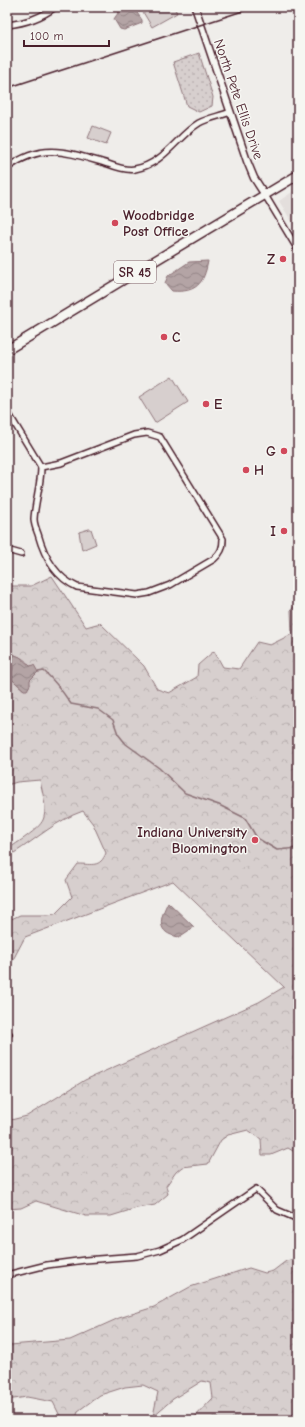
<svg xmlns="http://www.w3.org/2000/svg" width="305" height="1427" font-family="'Comic Neue',sans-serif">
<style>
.built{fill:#e3dedc}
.grass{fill:url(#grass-dots);stroke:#90777c}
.forest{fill:url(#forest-crowns);stroke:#90777c}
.park{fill:#d7cfce;stroke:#90777c}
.water{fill:url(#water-waves);stroke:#8a6f74}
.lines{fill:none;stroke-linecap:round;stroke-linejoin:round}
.stream{stroke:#8a6f74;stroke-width:1.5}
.minor-casing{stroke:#4a1f2b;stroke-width:8}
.tertiary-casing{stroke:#4a1f2b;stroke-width:9}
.primary-casing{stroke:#4a1f2b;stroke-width:11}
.minor{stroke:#f6f6f2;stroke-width:5}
.tertiary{stroke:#f6f6f2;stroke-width:6}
.primary{stroke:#f6f6f2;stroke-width:8}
.rail{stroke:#4a1f2b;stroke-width:1.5}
.poi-dot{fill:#d1495b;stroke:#f6f6f2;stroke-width:1.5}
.labels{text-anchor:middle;stroke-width:3;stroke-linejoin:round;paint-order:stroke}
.shield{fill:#f6f6f2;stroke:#7e6067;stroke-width:1}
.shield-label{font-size:13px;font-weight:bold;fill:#4a1f2b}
.street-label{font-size:14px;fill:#4a1f2b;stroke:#f6f6f2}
.poi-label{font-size:14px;font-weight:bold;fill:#4a1f2b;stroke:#f6f6f2;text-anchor:start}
</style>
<defs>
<pattern id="grass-dots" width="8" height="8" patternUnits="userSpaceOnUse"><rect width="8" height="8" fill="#d7cfce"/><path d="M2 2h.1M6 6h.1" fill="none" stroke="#bab1b1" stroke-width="1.8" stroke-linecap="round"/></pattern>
<pattern id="forest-crowns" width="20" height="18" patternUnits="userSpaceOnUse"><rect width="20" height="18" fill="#d7cfce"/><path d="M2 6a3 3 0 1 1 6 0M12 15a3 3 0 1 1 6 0" fill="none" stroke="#bab1b1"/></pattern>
<pattern id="water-waves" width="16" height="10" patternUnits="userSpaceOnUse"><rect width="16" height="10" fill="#b4a4a5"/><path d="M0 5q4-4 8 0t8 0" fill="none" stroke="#948587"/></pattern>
</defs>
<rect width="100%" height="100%" fill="#efedea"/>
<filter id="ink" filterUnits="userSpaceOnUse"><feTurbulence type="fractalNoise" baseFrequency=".025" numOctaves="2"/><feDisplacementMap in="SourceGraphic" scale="8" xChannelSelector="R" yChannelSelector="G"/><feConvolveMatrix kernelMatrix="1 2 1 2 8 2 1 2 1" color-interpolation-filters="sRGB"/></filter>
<g filter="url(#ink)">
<polygon class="built" points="298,188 298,232 279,201"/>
<polygon class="grass" points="199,53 213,97 212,106 199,112 187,106 173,62"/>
<g class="forest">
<path d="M52 576 86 627 100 623 144 666 157 689 169 693 197 677 198 665 214 651 223 667 239 669 257 642 270 645 292 634 291 610 298 602V1154L288 1148 271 1155H262L261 1139 248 1130 228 1135 221 1140 208 1164 182 1167 176 1172 166 1186 168 1194 155 1205 137 1208 111 1216H86L36 1201 21 1208 7 1209V1121L27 1116 85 1080 259 1002 284 987 173 881 25 937 7 971V921L20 915H48L55 914 72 897 66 880 78 864C92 864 100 868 106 853L93 824 83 811C55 821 38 838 14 853L10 848C19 841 42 828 44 817 47 806 42 792 40 780L17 782 7 785V754L12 745 7 740V675L24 690 30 685 29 680 32 677C29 656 21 660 7 650V586H31Z"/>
<path d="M298 1258V1420H192L213 1398 211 1383 202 1381 173 1399 153 1416 158 1392 143 1385 125 1387 100 1395 78 1411 76 1419C72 1421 65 1421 61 1418L53 1402 27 1397 7 1400V1347L10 1345 70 1340 119 1318 154 1307 190 1287 249 1268 265 1273 273 1271 286 1261Z"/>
</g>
<g class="park">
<polygon points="140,7 174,7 177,13 152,27"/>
<polygon points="93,126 111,133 106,145 88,138"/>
<polygon points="172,376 188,402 155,423 139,397"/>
<polygon points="89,529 91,529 96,544 82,550 79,532"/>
</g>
<g class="water">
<path d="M133 7 142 20V23L124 30 120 29 114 19C121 9 120 8 133 7Z"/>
<path d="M208 261C204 284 196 293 172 291L165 283 168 276 189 262Z"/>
<path d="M7 650 12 654 20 657 30 666 34 665 38 672 30 680V685L27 690H24L7 675 8 671H12C15 664 13 662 7 657Z"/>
<path d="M168 902 194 927 179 937C155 933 160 918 168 902Z"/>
</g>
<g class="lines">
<g class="stream">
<path d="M38 672 44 671C55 681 63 692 71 704L98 709 113 720 118 734 126 744 159 768 185 793 219 805 245 818 257 838 277 850 298 848"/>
<polyline points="298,867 296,872 298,876"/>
</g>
<defs>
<g id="minor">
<path d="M7 25C25 23 41 18 55 7"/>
<path d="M7 168C44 141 69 153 108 164 116 167 127 171 135 169 164 164 176 137 199 123 208 118 221 116 230 112"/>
<polyline points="265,195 298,250"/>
<polyline points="7,411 41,467"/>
<path d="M147 433 160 437 223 539C223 548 221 553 214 559L170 585 149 593 137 595 77 587C55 577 44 556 38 534 36 529 34 524 34 519 35 501 41 485 41 467L61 463 134 435Z"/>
<polyline points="7,550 21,554"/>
<polyline points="7,1033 9,1034"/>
<polyline points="7,1275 47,1265 85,1260 137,1256 160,1250 182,1240 256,1189 277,1210 298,1219"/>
</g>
<polyline id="tertiary" points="195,7 247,161 254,178 265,195"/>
<polyline id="primary" points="7,350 141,269 298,175"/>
</defs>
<use href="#minor" class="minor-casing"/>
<use href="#tertiary" class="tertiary-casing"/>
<use href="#primary" class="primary-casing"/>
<use href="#minor" class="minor"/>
<use href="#tertiary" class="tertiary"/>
<use href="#primary" class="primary"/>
<polyline class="rail" points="7,88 255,7"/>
</g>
</g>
<g class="poi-dot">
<circle cx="115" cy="223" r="4"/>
<circle cx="283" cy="259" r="4"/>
<circle cx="164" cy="337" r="4"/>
<circle cx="206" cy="404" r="4"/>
<circle cx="284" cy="451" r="4"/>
<circle cx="246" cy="470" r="4"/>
<circle cx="284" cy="531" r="4"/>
<circle cx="255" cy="840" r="4"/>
</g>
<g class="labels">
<rect class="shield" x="114" y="261" width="42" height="22" rx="3"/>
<g class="shield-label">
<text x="135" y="277">SR 45</text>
</g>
<g class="street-label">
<text transform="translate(239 99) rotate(71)" y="5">North Pete Ellis Drive</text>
</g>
<g class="poi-label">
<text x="123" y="220">Woodbridge<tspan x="123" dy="16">Post Office</tspan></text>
<text x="275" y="264" text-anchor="end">Z</text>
<text x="172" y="342">C</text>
<text x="214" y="409">E</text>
<text x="276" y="456" text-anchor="end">G</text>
<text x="254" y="475">H</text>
<text x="276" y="536" text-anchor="end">I</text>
<text x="247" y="837" text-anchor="end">Indiana University<tspan x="247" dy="16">Bloomington</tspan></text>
</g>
</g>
<rect width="305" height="1427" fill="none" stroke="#f6f6f2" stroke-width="24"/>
<rect x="12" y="12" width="281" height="1403" fill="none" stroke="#4a1f2b" stroke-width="1.5" filter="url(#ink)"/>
<path d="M24 40v6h85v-6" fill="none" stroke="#4a1f2b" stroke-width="2"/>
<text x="30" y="40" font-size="12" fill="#4a1f2b" stroke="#f6f6f2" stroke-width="3" paint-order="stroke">100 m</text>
</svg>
